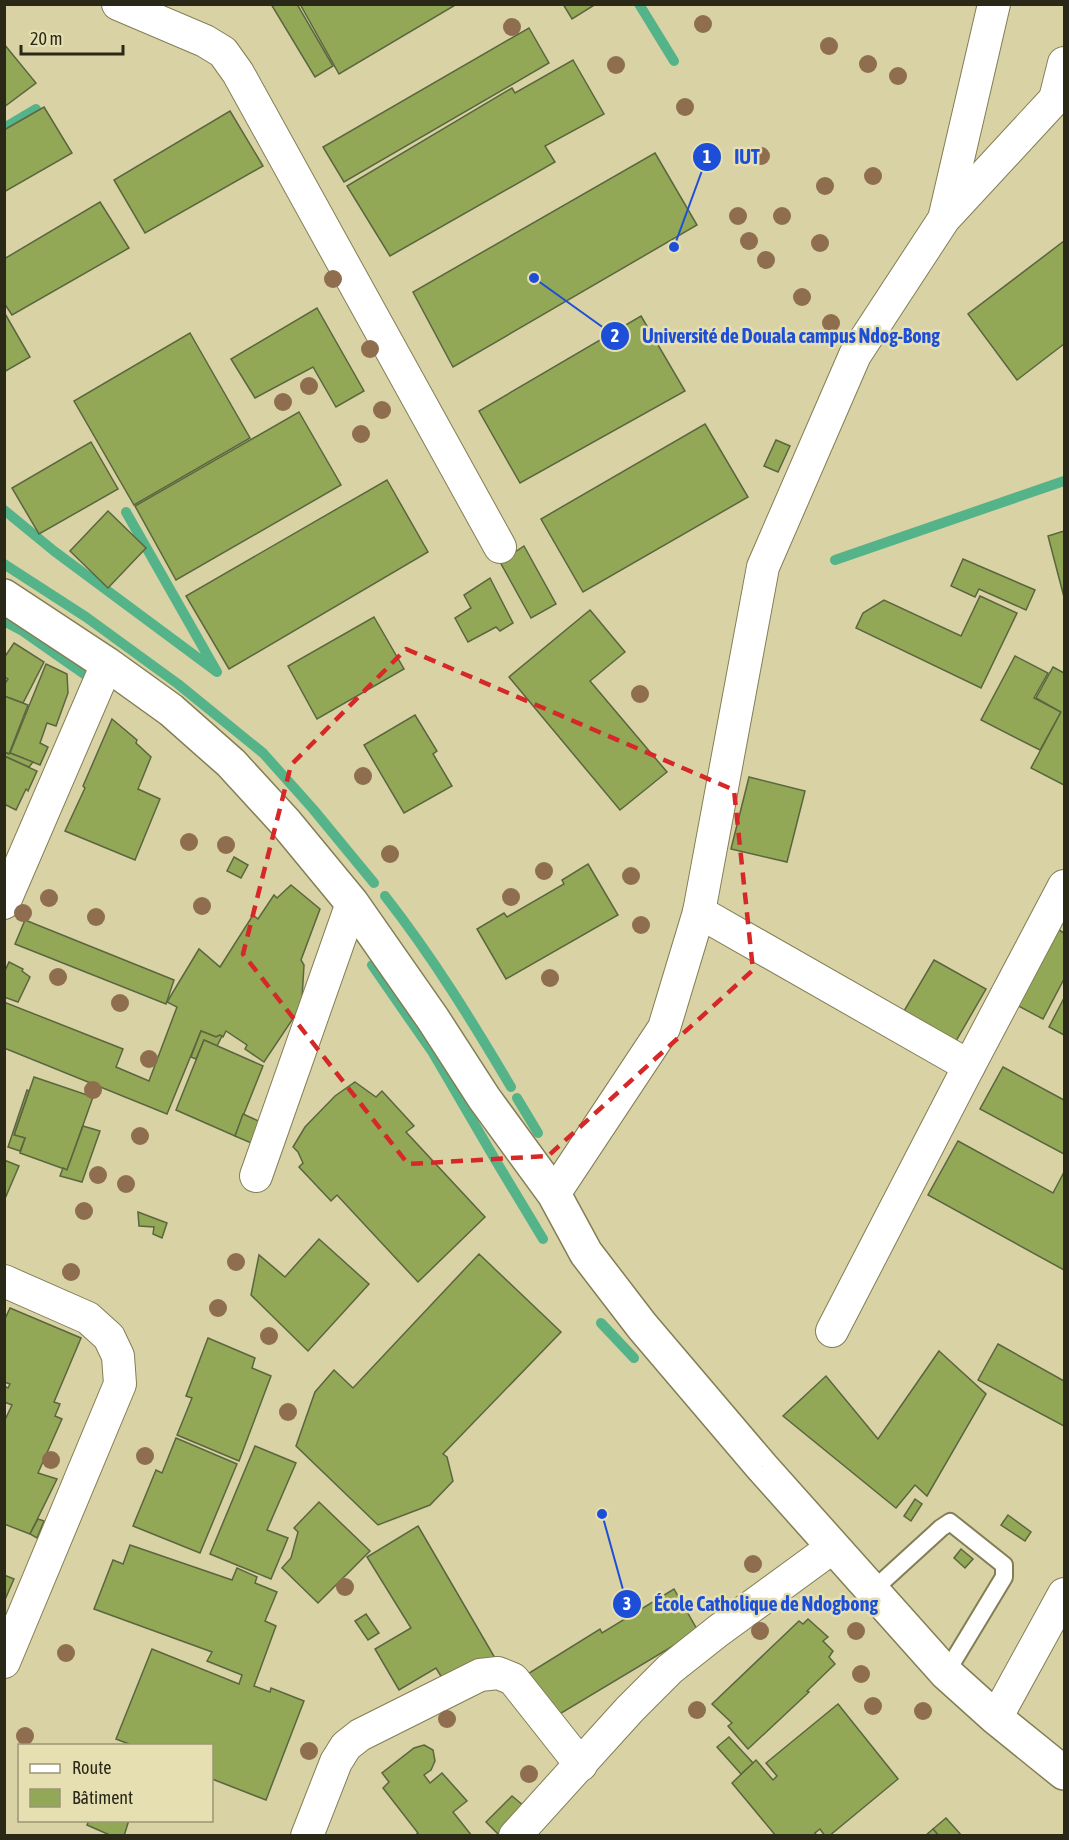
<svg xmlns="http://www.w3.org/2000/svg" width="1069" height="1840" font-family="'Asap Condensed',sans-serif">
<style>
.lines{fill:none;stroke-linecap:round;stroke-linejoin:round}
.stream{stroke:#54b388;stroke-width:10}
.building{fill:#92a856;stroke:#5b663f;stroke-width:1.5}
.service-casing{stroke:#837e54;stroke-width:20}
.minor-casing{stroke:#837e54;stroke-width:34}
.secondary-casing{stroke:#837e54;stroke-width:36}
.service{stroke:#fff;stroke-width:16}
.minor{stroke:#fff;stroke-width:32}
.secondary{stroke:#fff;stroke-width:33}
.tree{fill:#8e6e4e}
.marked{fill:none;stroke:#d62828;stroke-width:4.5;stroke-dasharray:12 8;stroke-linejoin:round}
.leader{fill:none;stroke:#1d4ed8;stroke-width:2}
.callout-dot{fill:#1d4ed8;stroke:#e5dfb2;stroke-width:2}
.mark-label{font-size:18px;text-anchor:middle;font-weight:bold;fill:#fff}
.callout-label{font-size:20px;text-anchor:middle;font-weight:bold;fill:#1d4ed8;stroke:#e5dfb2;stroke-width:5;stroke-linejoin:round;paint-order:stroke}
</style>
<rect width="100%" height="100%" fill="#d8d2a5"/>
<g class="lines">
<g class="stream">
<polyline points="639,4 674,61"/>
<polyline points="4,128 36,109"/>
<polyline points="4,510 54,551 217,672 126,512"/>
<polyline points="835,560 1064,481"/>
<polyline points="4,564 86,617 178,684 263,753 313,809 374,883"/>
<polyline points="4,621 21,630 84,674"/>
<path d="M385 896C432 956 472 1021 511 1087"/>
<polyline points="372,965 433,1053 496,1161 543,1239"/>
<polyline points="517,1098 538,1133"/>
<polyline points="601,1323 634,1358"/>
</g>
</g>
<g class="building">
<polygon points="271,4 297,4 333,66 315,77"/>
<polygon points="300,4 457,4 339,74"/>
<polygon points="563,4 596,4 572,19"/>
<polygon points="529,28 549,63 344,182 323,147"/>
<polygon points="4,44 36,83 4,107"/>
<polygon points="573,60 604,114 545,146 555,162 390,256 347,186 512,88 515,93"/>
<polygon points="44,107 72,153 4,192 4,130"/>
<polygon points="230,111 263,166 145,233 114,180"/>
<polygon points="655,153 697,225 453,367 413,292"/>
<polygon points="100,202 129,248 12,315 4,303 4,259"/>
<polygon points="1064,241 1064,344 1017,380 968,314"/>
<polygon points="317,308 364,391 336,407 313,367 255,398 231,359"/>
<polygon points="4,312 30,357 4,372"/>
<polygon points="641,316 685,391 520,483 479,411"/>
<polygon points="190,333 250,438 134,505 74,401"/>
<polygon points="299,412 341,485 176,580 135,506"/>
<polygon points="705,424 748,497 583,592 541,519"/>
<polygon points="776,440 790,446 778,472 764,466"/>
<polygon points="91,442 118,489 39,534 12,488"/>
<polygon points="387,480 428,552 229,669 186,596"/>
<polygon points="108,511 146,548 108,588 70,551"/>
<polygon points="1064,531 1064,597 1048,536"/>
<polygon points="524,546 556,604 531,618 500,562"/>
<polygon points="963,559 1035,590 1026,610 979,589 975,597 951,586"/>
<polygon points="490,578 513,623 500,631 496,627 468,642 455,618 471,608 464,595"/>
<polygon points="980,596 1017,613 981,688 856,628 863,613 884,600 961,636"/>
<polygon points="590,610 625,652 590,681 667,772 620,810 509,677"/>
<polygon points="374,617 404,669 317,719 288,666"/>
<polygon points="14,643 44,662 23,703 4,696 4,685 8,679 4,677 4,658"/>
<polygon points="1015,656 1048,673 1034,698 1061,712 1040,750 981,720"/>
<polygon points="46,664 67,674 68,693 56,726 47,723 40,743 48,747 40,765 10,753"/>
<polygon points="1053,667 1064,673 1064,785 1031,768 1061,712 1036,698"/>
<polygon points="4,696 28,705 9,754 4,752"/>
<polygon points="415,715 437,751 433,754 452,786 404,813 364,745"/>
<polygon points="112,719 137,740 136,743 151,757 138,789 160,799 135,860 65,831 85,788 83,786"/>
<polygon points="4,752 9,754 10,753 33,762 29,767 4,756"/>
<polygon points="4,756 37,771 28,791 26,789 16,810 4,804"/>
<polygon points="749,777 805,791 787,862 731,849"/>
<polygon points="234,857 248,865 241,878 227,871"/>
<polygon points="588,864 618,915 506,979 477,929 504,913 507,917 564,884 562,880"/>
<polygon points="291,885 320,909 301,960 304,965 302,999 298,1011 264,1062 245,1049 247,1045 226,1031 223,1037 220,1035 216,1037 201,1031 167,1114 4,1048 4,1002 123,1049 116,1067 149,1081 177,1007 167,1002 199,949 220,967 253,915 258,919 274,895 277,898"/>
<polygon points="25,920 174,980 166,1004 15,944"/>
<polygon points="1054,927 1064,933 1064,979 1043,1019 1013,1003"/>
<polygon points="934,960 986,989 956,1041 904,1011"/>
<polygon points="9,962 23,969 22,971 30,977 18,1002 4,997 4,973"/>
<polygon points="1064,998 1064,1035 1049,1027"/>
<polygon points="201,1031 216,1037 220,1035 222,1036 217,1046 204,1040 196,1059 191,1057"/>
<polygon points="204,1040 263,1066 235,1136 176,1110"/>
<polygon points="1003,1067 1064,1100 1064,1154 980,1109"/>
<polygon points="34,1077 93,1097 67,1170 20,1153 25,1138 14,1135"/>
<polygon points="355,1082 376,1097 382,1091 414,1126 406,1132 485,1217 418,1282 337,1195 331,1201 299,1167 303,1163 298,1152 293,1147 305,1127 335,1096"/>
<polygon points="27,1090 29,1091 14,1135 25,1138 20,1151 8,1147"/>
<polygon points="243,1114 263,1123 256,1145 235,1136"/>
<polygon points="83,1126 100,1131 82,1182 60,1176 63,1168 67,1170"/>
<polygon points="958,1141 1053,1193 1064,1172 1064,1270 928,1195"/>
<polygon points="4,1160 19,1166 4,1201"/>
<polygon points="138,1212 167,1223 162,1238 153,1234 154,1227 139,1226"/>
<polygon points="319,1239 369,1284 308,1351 251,1295 259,1255 285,1277"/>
<polygon points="479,1254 561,1332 443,1454 447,1457 453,1481 430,1505 378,1525 296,1446 315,1392 334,1370 353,1388"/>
<polygon points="10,1308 81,1338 54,1402 60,1404 55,1416 62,1419 38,1473 57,1479 30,1534 4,1524 4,1422 12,1405 4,1402 4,1386 8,1388 10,1384 4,1382 4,1321"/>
<polygon points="208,1338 255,1358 252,1368 271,1376 239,1461 177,1435 192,1398 186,1396"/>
<polygon points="998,1344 1064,1381 1064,1426 978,1380"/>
<polygon points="939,1351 986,1394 927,1496 915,1485 896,1508 783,1416 826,1376 878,1439"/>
<polygon points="176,1438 237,1464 200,1553 133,1526 156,1470 162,1473"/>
<polygon points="255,1446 296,1463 267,1530 288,1538 271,1579 210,1554"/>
<polygon points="915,1499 922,1504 911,1521 904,1516"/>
<polygon points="319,1502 370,1551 318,1603 282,1568 291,1558 298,1532 294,1528"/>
<polygon points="1008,1515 1031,1532 1025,1541 1001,1525"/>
<polygon points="38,1519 44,1521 37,1538 30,1534"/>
<polygon points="418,1526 495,1658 447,1686 436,1668 399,1690 375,1649 411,1628 367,1557"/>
<polygon points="130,1545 232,1580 237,1568 257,1577 255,1583 277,1592 265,1621 276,1626 254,1686 270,1692 271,1688 304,1701 266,1800 212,1779 212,1746 134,1746 116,1739 152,1649 239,1684 242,1675 207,1661 212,1652 94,1609 113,1560 123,1564"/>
<polygon points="961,1549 973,1559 965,1568 954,1558"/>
<polygon points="4,1575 14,1579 4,1602"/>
<polygon points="674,1589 698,1631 553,1718 526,1675 600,1629 602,1633"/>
<polygon points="366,1614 379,1633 368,1640 355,1621"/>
<polygon points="808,1619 828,1637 823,1641 833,1651 829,1657 835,1664 807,1691 809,1692 748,1749 728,1726 732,1723 712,1704 799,1621 803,1624"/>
<polygon points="838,1704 898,1779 829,1836 825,1836 820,1829 815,1833 817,1836 776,1836 732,1783 756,1760 773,1780 777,1776 766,1763"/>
<polygon points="729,1737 753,1763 741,1774 717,1747"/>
<polygon points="424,1745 433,1750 435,1761 431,1770 424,1775 430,1783 442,1773 467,1801 453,1812 472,1836 414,1836 418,1833 383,1788 389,1782 382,1773 414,1748"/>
<polygon points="512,1796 524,1806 498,1834 486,1822"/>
<polygon points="946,1818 962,1836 939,1836 933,1829"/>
<polygon points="89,1820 129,1820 124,1836 112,1836 87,1825"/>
<polygon points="933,1829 939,1836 925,1836"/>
</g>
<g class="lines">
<defs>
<polyline id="service" points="872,1591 941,1528 950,1522 1004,1565 1004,1577 946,1673"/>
<g id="minor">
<polyline points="118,4 205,41 223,52 238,73 500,547"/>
<polyline points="1055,99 1064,63"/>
<polyline points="945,215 994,4"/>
<polyline points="4,903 107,664"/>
<polyline points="699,912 969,1066"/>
<polyline points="256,1176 352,903"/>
<polyline points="554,1194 664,1028 699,912 763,567 855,355 944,219 1055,99 1064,92"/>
<polyline points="4,1281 88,1318 109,1337 118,1356 120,1384 4,1662"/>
<polyline points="832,1331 969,1066 1064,886"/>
<polyline points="996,1718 1064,1594"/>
<polyline points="307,1836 336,1762 346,1746 360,1735 480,1675 498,1673 513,1679 581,1765"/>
<polyline points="515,1836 630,1709 670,1669 718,1631 833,1547"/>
</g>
<polyline id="secondary" points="4,596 107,664 171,710 231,763 286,823 352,903 433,1019 484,1098 554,1194 586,1253 642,1326 762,1467 946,1673 996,1718 1064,1773"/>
</defs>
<use href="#service" class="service-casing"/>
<use href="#minor" class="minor-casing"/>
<use href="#secondary" class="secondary-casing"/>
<use href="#service" class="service"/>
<use href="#minor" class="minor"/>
<use href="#secondary" class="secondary"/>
</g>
<g class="tree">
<circle cx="703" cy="24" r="9"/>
<circle cx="512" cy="27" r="9"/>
<circle cx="829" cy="46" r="9"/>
<circle cx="868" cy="64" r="9"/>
<circle cx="616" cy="65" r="9"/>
<circle cx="898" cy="76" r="9"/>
<circle cx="685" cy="107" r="9"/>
<circle cx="761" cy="156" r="9"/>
<circle cx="873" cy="176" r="9"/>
<circle cx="825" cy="186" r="9"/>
<circle cx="738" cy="216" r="9"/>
<circle cx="782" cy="216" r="9"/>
<circle cx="749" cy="241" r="9"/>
<circle cx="820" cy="243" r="9"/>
<circle cx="766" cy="260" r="9"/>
<circle cx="333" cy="279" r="9"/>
<circle cx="802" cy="297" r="9"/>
<circle cx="831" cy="323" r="9"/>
<circle cx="370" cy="349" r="9"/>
<circle cx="309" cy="386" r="9"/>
<circle cx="283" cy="402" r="9"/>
<circle cx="382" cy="410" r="9"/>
<circle cx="361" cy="434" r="9"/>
<circle cx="640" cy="694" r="9"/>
<circle cx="363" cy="776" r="9"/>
<circle cx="189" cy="842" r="9"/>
<circle cx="226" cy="845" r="9"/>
<circle cx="390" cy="854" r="9"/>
<circle cx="544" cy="871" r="9"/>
<circle cx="631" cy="876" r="9"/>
<circle cx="511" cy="897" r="9"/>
<circle cx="49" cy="898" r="9"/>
<circle cx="202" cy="906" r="9"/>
<circle cx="23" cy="913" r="9"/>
<circle cx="96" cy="917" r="9"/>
<circle cx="641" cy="925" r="9"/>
<circle cx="58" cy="977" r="9"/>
<circle cx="550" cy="978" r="9"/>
<circle cx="120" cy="1003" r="9"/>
<circle cx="149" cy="1059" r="9"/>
<circle cx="93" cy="1090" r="9"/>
<circle cx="140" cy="1136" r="9"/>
<circle cx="98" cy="1175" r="9"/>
<circle cx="126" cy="1184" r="9"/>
<circle cx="84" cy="1211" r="9"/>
<circle cx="236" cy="1262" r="9"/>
<circle cx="71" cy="1272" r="9"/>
<circle cx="218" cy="1308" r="9"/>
<circle cx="269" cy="1336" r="9"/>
<circle cx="288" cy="1412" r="9"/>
<circle cx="145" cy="1456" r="9"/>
<circle cx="51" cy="1460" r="9"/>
<circle cx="753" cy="1564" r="9"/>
<circle cx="345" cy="1587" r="9"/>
<circle cx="760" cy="1631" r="9"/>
<circle cx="856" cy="1631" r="9"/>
<circle cx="66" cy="1653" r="9"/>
<circle cx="861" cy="1674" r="9"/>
<circle cx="873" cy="1706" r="9"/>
<circle cx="697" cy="1710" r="9"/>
<circle cx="923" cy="1711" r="9"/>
<circle cx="447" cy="1719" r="9"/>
<circle cx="25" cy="1736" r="9"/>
<circle cx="309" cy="1751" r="9"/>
<circle cx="529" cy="1774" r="9"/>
</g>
<path class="marked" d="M406 649 734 790 753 970 548 1156 408 1164 243 954 291 765Z"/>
<path class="leader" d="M674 247L707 157M534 278L615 336M602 1514L627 1604"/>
<g class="callout-dot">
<circle cx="674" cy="247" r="6"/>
<circle cx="534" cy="278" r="6"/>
<circle cx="602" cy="1514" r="6"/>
<circle cx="707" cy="157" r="15"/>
<circle cx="615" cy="336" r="15"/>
<circle cx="627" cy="1604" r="15"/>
</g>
<g class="mark-label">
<text x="707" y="163">1</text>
<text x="615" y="342">2</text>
<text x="627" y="1610">3</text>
</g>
<g class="callout-label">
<text x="747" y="164">IUT</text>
<text x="791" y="343">Université de Douala campus Ndog-Bong</text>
<text x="766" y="1611">École Catholique de Ndogbong</text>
</g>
<rect width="1069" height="1840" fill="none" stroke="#2a2816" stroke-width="12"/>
<rect x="18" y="1744" width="195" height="78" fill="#e5dfb2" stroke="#9a9674" stroke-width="1.5"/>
<rect x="30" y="1764" width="30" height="9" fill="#ffffff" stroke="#9a9674" stroke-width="1.5"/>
<text x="72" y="1774" font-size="18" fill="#2a2816">Route</text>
<rect x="30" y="1789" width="30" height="18" fill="#92a856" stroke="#9a9674" stroke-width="1.5"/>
<text x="72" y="1804" font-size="18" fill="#2a2816">Bâtiment</text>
<path d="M21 45v9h102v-9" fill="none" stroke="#2a2816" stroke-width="3"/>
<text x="30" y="45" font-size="18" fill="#2a2816" stroke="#e5dfb2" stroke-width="4.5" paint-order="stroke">20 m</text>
</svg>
